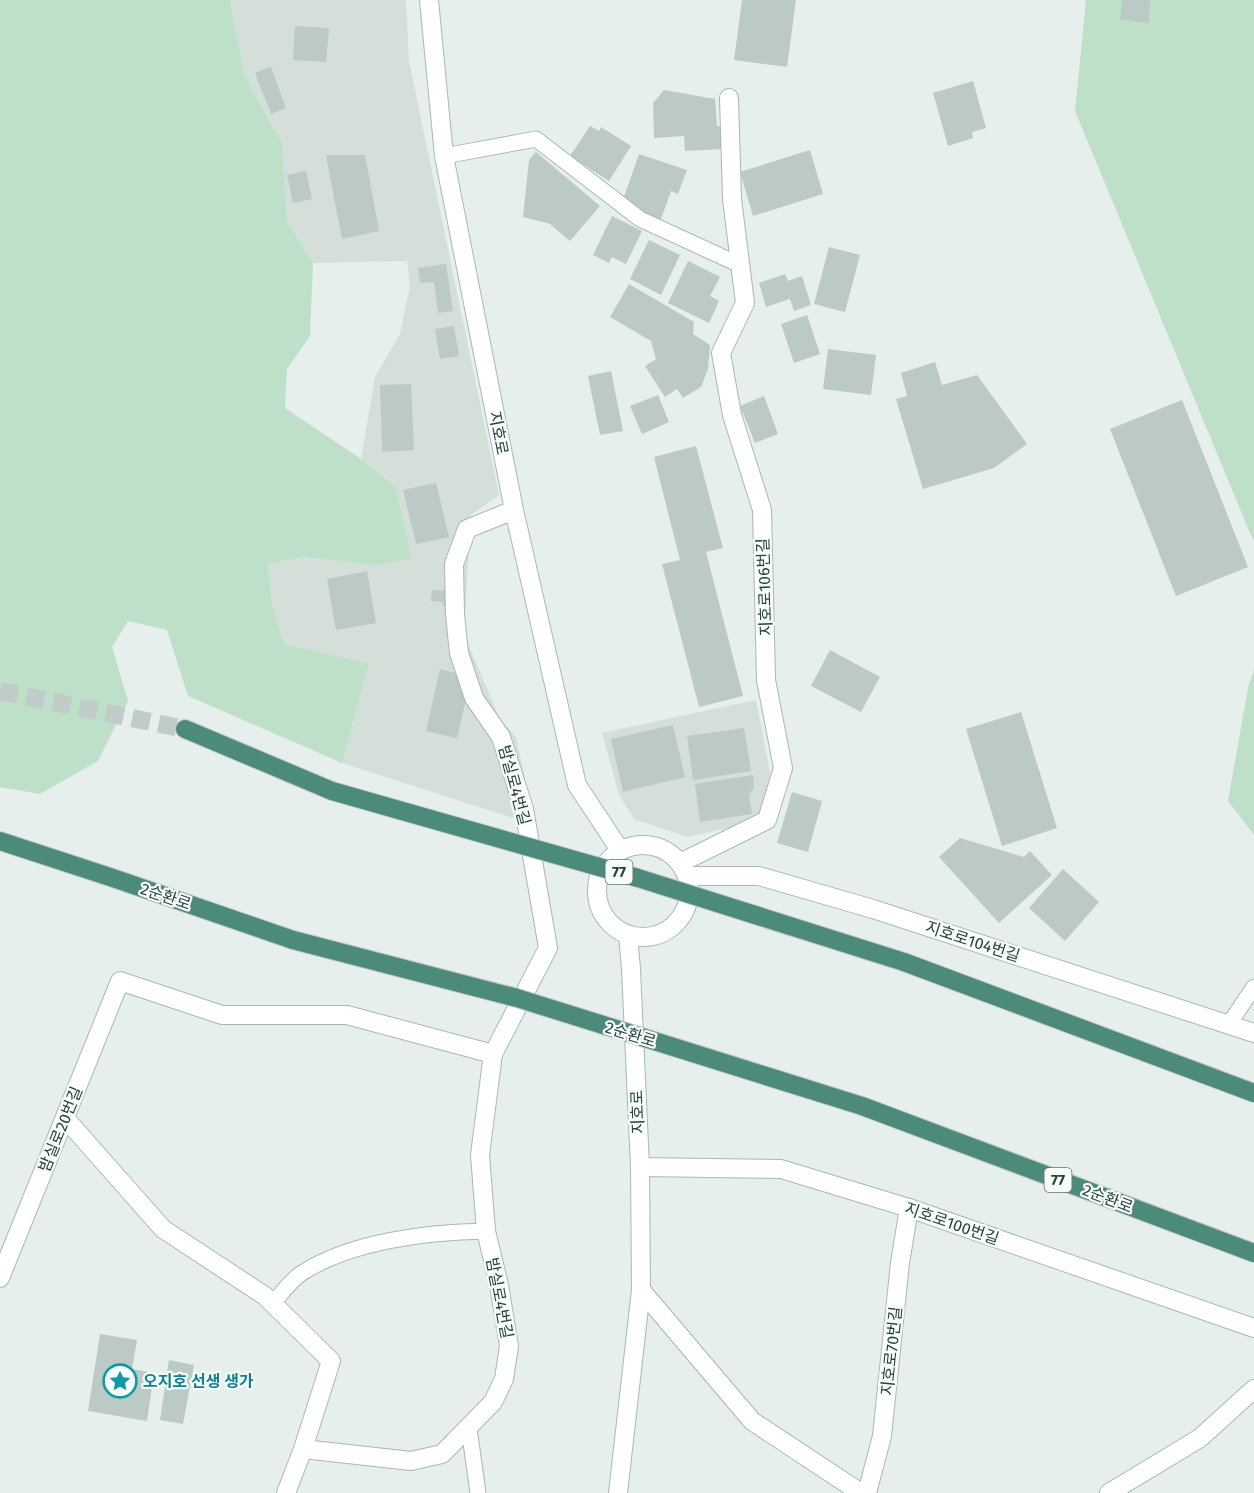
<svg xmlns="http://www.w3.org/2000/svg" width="1254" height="1493" font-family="'Fira Sans','Noto Sans KR',sans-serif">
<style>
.built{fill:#d4dfda}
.green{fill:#bfe0c8}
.building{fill:#bbcac4}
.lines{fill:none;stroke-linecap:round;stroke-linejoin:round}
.trunk-tunnel{stroke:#bfccc8;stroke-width:18;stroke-dasharray:18 9;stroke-linecap:butt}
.service-casing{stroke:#a8b8b2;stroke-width:17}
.minor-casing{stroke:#a8b8b2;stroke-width:20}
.secondary-casing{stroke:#a4bbb3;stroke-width:20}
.trunk-casing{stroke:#c2cac8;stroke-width:20}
.service{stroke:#fff;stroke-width:15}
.minor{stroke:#fff;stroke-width:18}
.secondary{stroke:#fff;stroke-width:18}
.trunk{stroke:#4c8a7c;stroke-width:18}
.trunk-bridge-casing{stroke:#c2cac8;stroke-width:20;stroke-linecap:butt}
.trunk-bridge{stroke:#4c8a7c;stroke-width:18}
.labels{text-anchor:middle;stroke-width:4.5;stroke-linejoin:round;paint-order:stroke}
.shield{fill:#f7fbf9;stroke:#637a73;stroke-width:1.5}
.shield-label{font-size:15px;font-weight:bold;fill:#24423a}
.street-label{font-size:16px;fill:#24423a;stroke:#f7fbf9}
.culture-label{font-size:16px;font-weight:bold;fill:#0d838f;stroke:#f7fbf9;text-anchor:start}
</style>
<rect width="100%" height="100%" fill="#e6efeb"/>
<g class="built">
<polygon points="230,0 406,0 409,61 499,495 471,515 464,634 500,719 516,737 535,825 342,763 369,663 284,644 272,604 268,564 304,557 374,565 395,487 361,459 375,377 400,334 410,286 407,261 313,263 287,221 282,143 244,75"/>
<polygon points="756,700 770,773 768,800 755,822 688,837 634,819 619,795 602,733"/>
</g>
<g class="green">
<polygon points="0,0 230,0 244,75 282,143 287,221 313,263 310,336 287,369 285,408 361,459 395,487 412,559 374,565 304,557 268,564 272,604 284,644 369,663 342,763 188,696 167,630 128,621 112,647 128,701 98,761 40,794 0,787"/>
<polygon points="1086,0 1254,0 1254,540 1250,533 1075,111"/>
<polygon points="1254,669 1254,835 1228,801 1248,688"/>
</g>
<g class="building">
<polygon points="742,0 796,0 787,67 734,60"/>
<polygon points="1122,0 1150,0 1149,23 1120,20"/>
<polygon points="295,26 329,28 326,62 293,60"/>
<polygon points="271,67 286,108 271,114 255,73"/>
<polygon points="973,81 986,128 972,132 973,138 948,146 933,93"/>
<polygon points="664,90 715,99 717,126 722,126 723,149 685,151 684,136 654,138 653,103"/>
<polygon points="590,126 599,131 601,127 631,146 609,181 570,156"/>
<polygon points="810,150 823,194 753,216 740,172"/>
<polygon points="536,152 600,206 570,241 550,224 523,217 529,160"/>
<polygon points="639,154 687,170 678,194 671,191 661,219 645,214 624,197"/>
<polygon points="326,155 365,155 379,231 342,239"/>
<polygon points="306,171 312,199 293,203 287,175"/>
<polygon points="612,216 642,231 626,264 612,257 609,263 593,255"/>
<polygon points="649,240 680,255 661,295 630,279"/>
<polygon points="829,247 860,255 845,312 814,304"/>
<polygon points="688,261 720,277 710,296 719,301 709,323 668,303"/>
<polygon points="446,264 453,311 438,313 434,282 420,283 418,268"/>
<polygon points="785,274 788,281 802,276 811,305 794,311 790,299 766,307 759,283"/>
<polygon points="629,284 694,322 693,334 710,345 708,369 701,387 683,398 677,389 665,397 645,366 656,359 651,341 610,317"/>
<polygon points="807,315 820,354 794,363 781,324"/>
<polygon points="454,326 459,356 440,359 435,329"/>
<polygon points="828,349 876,355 871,395 823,389"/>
<polygon points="935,362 942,385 977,375 1027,444 994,468 923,489 896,399 907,396 901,373"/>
<polygon points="611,371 623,431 600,435 588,376"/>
<polygon points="411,384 414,450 382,452 380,385"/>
<polygon points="658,395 669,422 642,434 630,406"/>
<polygon points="764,396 778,434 755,443 740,406"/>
<polygon points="1182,400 1248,567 1176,596 1110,429"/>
<polygon points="696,446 723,548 706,552 743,696 699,707 662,564 680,560 654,457"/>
<polygon points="436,483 449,537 416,544 403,490"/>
<polygon points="367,571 376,623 336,630 327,579"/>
<polygon points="432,590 453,591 452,607 443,606 443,602 431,601"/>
<polygon points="830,650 880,677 861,712 811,686"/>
<polygon points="440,669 463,675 460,689 468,691 457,738 426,731"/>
<polygon points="1021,712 1057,828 1002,846 966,729"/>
<polygon points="673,725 685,777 623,792 611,739"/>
<polygon points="744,728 751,771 693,780 687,736"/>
<polygon points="753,775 754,788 749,795 752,814 700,822 695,784"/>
<polygon points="792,792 822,801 808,852 777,843"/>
<polygon points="960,838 1024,857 1030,851 1052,875 999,923 939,857"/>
<polygon points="1063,869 1099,902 1065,941 1029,908"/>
<polygon points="100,1334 137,1340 132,1369 154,1373 147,1421 88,1411"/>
<polygon points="169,1360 194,1365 183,1424 160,1420"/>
</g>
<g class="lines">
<polyline class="trunk-tunnel" points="0,691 185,729"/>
<defs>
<g id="service">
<polyline points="444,156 536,139 640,219 740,265"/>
<polyline points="1229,1024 1254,987"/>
<path d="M273 1303C282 1293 291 1280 302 1273 351 1241 429 1232 486 1231"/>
<polyline points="469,1428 478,1493"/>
</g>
<g id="minor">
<polyline points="680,863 767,820 783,768 766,680 762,510 732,415 721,353 745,303 732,199 729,98"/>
<polyline points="687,876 759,876 873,909 1254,1033"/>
<polyline points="65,1118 163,1229 265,1296 331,1361 303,1449 286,1493"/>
<polyline points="640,1167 781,1169 909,1208 1254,1328"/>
<polyline points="0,1278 120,981 222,1015 347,1015 493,1054"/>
<polyline points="641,1290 752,1421 861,1493"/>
<polyline points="303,1449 411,1461 442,1454 493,1402 504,1379 509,1346 499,1285 486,1231 480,1155 493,1054 548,948 524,809 501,737 474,698 459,653 455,614 454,564 467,529 514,510"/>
<polyline points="867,1493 882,1436 900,1263 909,1208"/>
<polyline points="1109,1493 1200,1438 1254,1389"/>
</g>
<g id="secondary">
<polyline points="429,0 444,156 514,510 577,785 620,850"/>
<circle cx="643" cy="891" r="46"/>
<polyline points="618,1493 641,1290 640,1167 631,969 628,935"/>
</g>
<g id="trunk">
<polyline points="185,729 332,791"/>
<polyline points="0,841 113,878 293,940"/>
<polyline points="904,962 1254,1093"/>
<polyline points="862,1106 1254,1253"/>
</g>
</defs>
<use href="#service" class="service-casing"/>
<use href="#minor" class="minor-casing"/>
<use href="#secondary" class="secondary-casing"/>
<use href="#trunk" class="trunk-casing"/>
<use href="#service" class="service"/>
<use href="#minor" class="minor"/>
<use href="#secondary" class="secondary"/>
<use href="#trunk" class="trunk"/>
<defs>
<g id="trunk-bridge">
<polyline points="332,791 638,878 904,962"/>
<polyline points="293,940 517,998 862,1106"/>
</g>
</defs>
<use href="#trunk-bridge" class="trunk-bridge-casing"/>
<use href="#trunk-bridge" class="trunk-bridge"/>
</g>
<defs>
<symbol id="sight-ring" viewBox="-11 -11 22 22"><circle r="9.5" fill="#f7fbf9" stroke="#0f9aa8" stroke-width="1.5"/><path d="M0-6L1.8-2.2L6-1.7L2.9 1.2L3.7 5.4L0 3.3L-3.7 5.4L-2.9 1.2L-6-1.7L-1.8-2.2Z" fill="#0f9aa8"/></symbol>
</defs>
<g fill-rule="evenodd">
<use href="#sight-ring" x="101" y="1362" width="38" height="38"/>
</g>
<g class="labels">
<g class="shield">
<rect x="605.5" y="860" width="27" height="24" rx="4.5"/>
<rect x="1044.5" y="1168" width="27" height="24" rx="4.5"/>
</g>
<g class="shield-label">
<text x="619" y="877">77</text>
<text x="1058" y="1185">77</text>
</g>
<g class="street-label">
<text transform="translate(499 433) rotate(79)" y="6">지호로</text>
<text transform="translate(764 587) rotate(-92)" y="6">지호로106번길</text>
<text transform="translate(515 785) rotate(75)" y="6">밤실로4번길</text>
<text transform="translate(166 896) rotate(19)" y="6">2순환로</text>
<text transform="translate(973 941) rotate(18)" y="6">지호로104번길</text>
<text transform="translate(631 1034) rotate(17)" y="6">2순환로</text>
<text transform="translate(637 1112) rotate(-92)" y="6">지호로</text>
<text transform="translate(60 1129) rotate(-68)" y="6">밤실로20번길</text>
<text transform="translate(1108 1198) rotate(21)" y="6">2순환로</text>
<text transform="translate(952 1223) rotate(19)" y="6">지호로100번길</text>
<text transform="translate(500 1298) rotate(79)" y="6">밤실로4번길</text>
<text transform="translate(891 1351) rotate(-84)" y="6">지호로70번길</text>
</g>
<g class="culture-label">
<text x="143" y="1387">오지호 선생 생가</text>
</g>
</g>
</svg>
